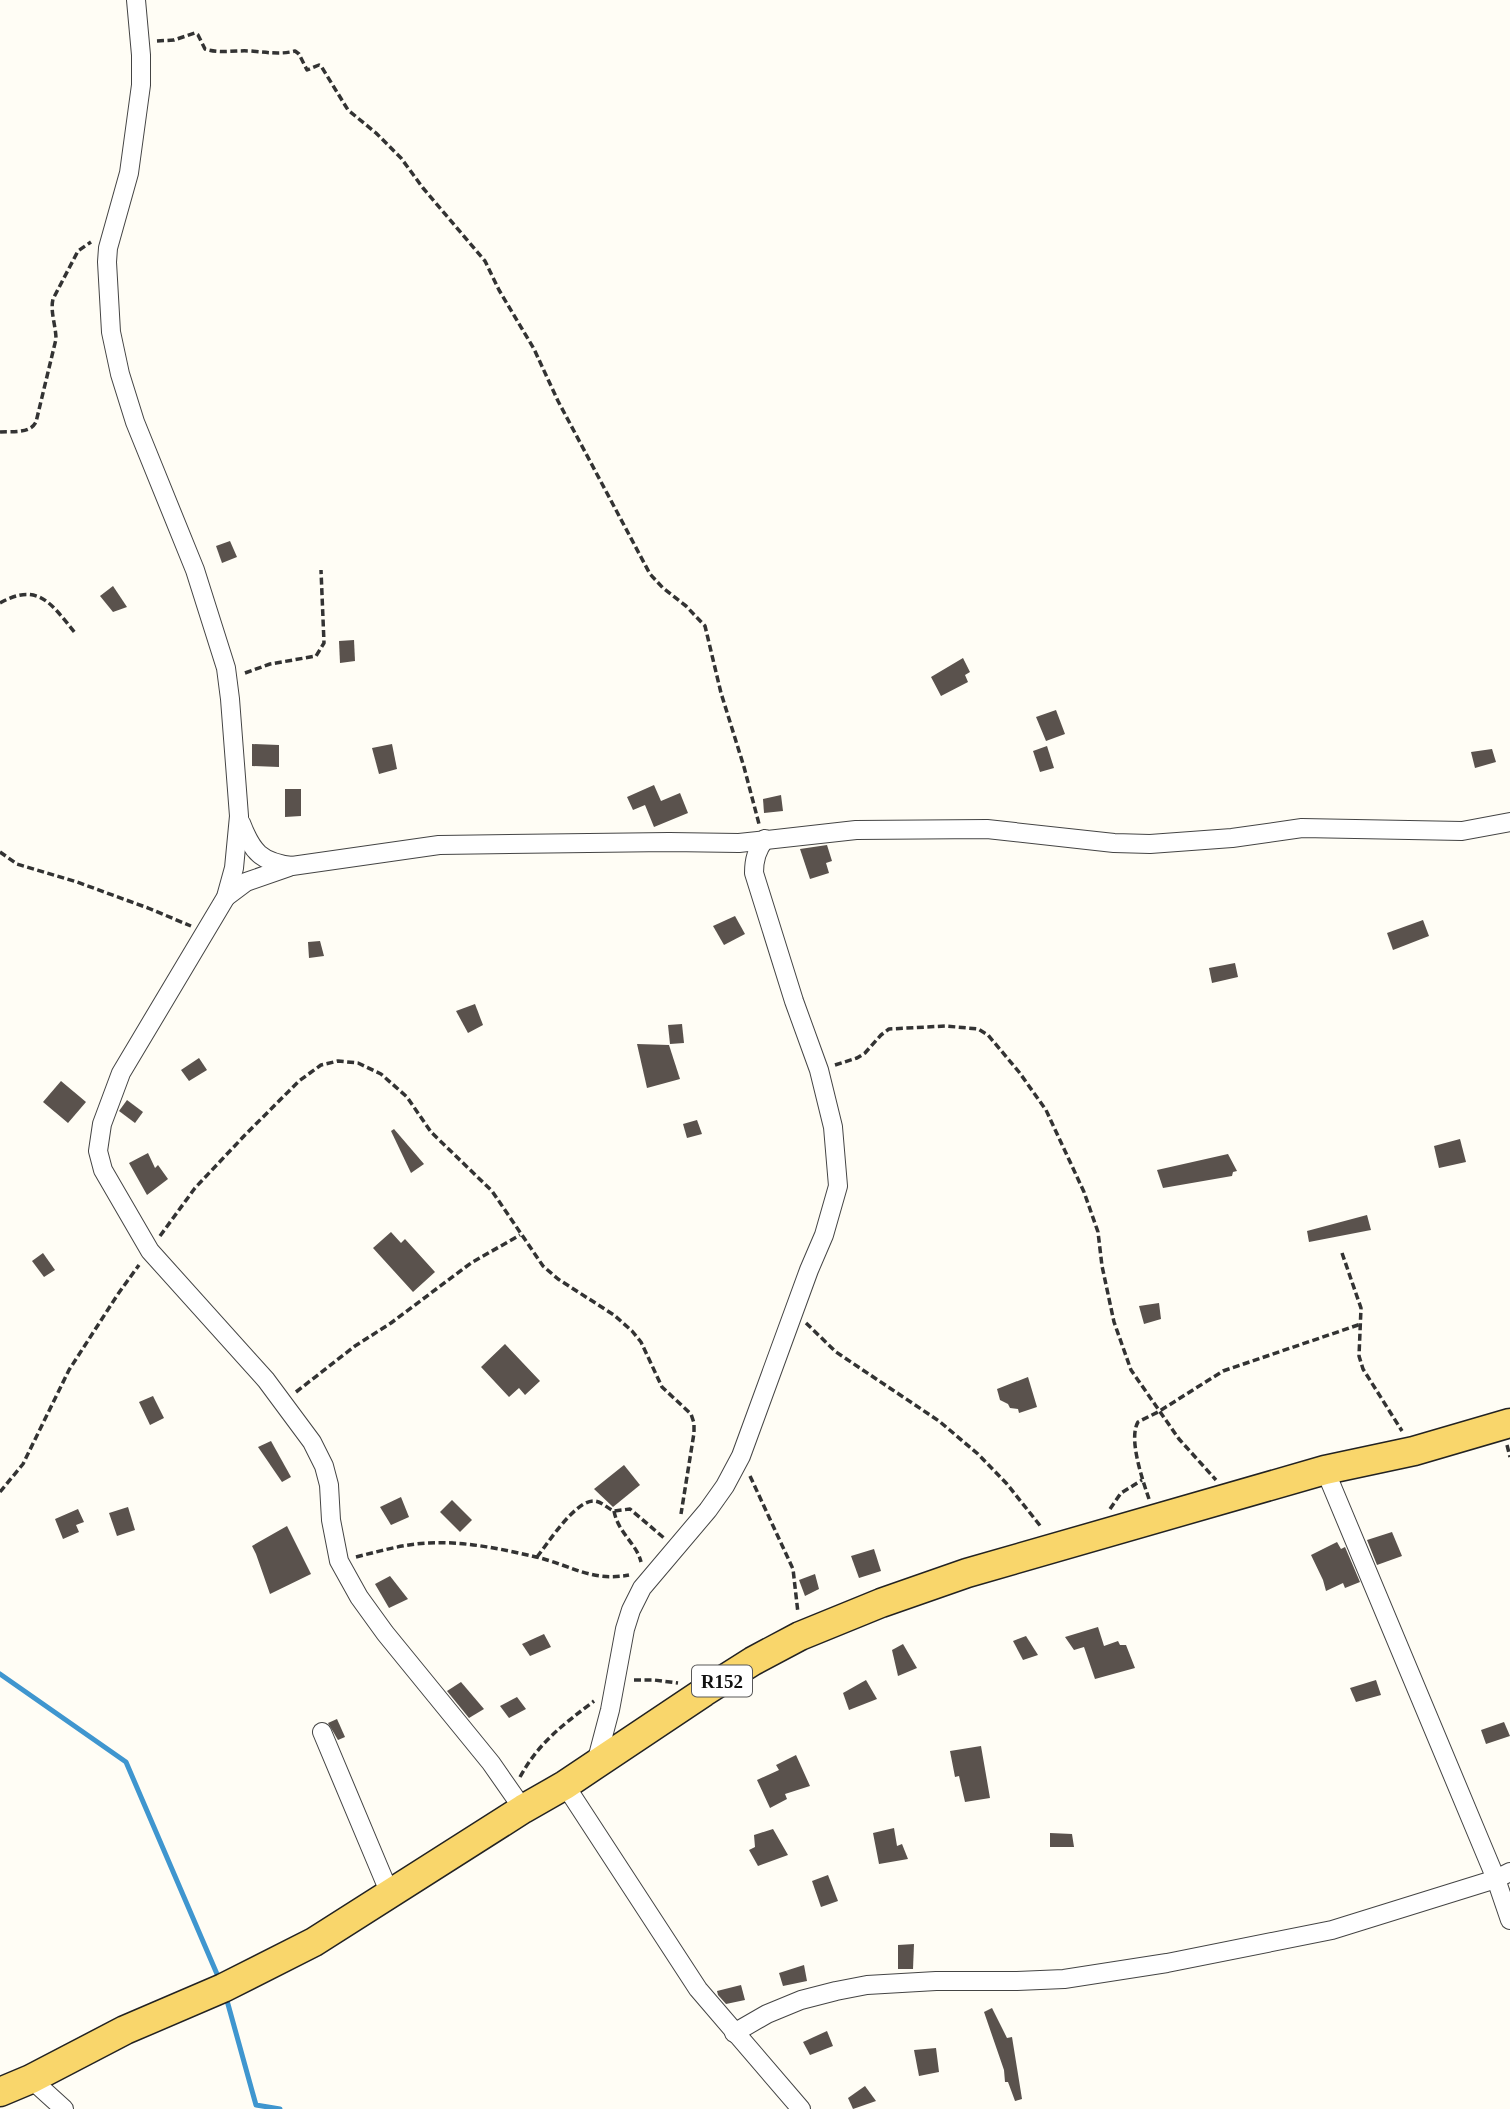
<svg xmlns="http://www.w3.org/2000/svg" width="1510" height="2109" font-family="Georgia,serif">
<style>
.lines{fill:none;stroke-linecap:round;stroke-linejoin:round}
.stream{stroke:#3f96cf;stroke-width:5}
.building{fill:#5a524d}
.street-casing{stroke:#444;stroke-width:20}
.primary-casing{stroke:#222;stroke-width:31}
.path{stroke:#333;stroke-width:3.5;stroke-dasharray:7 3.5;stroke-linecap:butt}
.street{stroke:#fff;stroke-width:18}
.primary{stroke:#f9d66b;stroke-width:28}
.labels{text-anchor:middle;stroke-width:7;stroke-linejoin:round;paint-order:stroke}
.shield{fill:#fff;stroke:#585858;stroke-width:2}
.shield-label{font-size:19px;font-weight:bold;fill:#111}
</style>
<rect width="100%" height="100%" fill="#fffdf5"/>
<g class="lines">
<g class="stream">
<polyline points="0,1674 126,1762 220,1981"/>
<polyline points="226,1997 256,2105 280,2109"/>
</g>
</g>
<g class="building">
<polygon points="230,541 237,557 222,563 216,546"/>
<polygon points="113,586 127,607 113,612 100,596"/>
<polygon points="354,640 355,661 340,663 339,641"/>
<polygon points="963,658 970,672 965,675 968,682 941,696 931,677"/>
<polygon points="1056,710 1065,734 1046,741 1036,717"/>
<polygon points="252,744 279,745 279,767 252,766"/>
<polygon points="392,744 397,769 379,774 372,748"/>
<polygon points="1047,746 1054,768 1040,772 1033,751"/>
<polygon points="1492,749 1496,762 1475,768 1471,752"/>
<polygon points="654,785 661,801 680,793 688,813 654,827 645,805 633,810 627,797"/>
<polygon points="285,789 301,789 301,816 285,817"/>
<polygon points="781,795 783,811 764,813 763,799"/>
<polygon points="827,845 832,861 826,863 829,873 810,879 800,849"/>
<polygon points="735,916 745,934 724,945 713,926"/>
<polygon points="1423,920 1429,936 1393,950 1387,933"/>
<polygon points="320,941 324,956 309,958 308,942"/>
<polygon points="1235,963 1238,977 1212,983 1209,968"/>
<polygon points="475,1004 483,1025 468,1033 456,1011"/>
<polygon points="682,1024 684,1043 670,1044 668,1025"/>
<polygon points="637,1044 669,1045 680,1079 647,1088"/>
<polygon points="199,1058 207,1070 189,1081 181,1070"/>
<polygon points="61,1081 86,1102 68,1123 43,1102"/>
<polygon points="127,1100 143,1112 135,1123 119,1111"/>
<polygon points="697,1120 702,1134 687,1138 683,1124"/>
<polygon points="394,1129 424,1164 411,1173 391,1131"/>
<polygon points="1460,1139 1466,1162 1439,1168 1434,1146"/>
<polygon points="148,1153 155,1168 158,1165 168,1179 147,1195 129,1163"/>
<polygon points="1228,1154 1237,1171 1233,1172 1232,1176 1163,1188 1157,1170"/>
<polygon points="1367,1215 1371,1230 1309,1242 1307,1231"/>
<polygon points="391,1232 401,1243 405,1239 435,1272 413,1292 373,1248"/>
<polygon points="43,1253 55,1270 44,1277 32,1261"/>
<polygon points="1159,1303 1161,1319 1144,1324 1139,1306"/>
<polygon points="505,1344 540,1381 525,1395 519,1388 509,1397 481,1367"/>
<polygon points="1028,1377 1037,1407 1019,1413 1018,1409 1010,1408 1008,1404 1000,1400 997,1389"/>
<polygon points="153,1396 164,1418 150,1425 139,1402"/>
<polygon points="271,1441 291,1477 282,1482 258,1447"/>
<polygon points="624,1465 640,1485 613,1507 594,1489"/>
<polygon points="401,1497 409,1517 391,1525 380,1507"/>
<polygon points="452,1500 472,1520 460,1532 440,1512"/>
<polygon points="128,1507 135,1530 117,1536 109,1513"/>
<polygon points="78,1509 84,1522 76,1525 79,1532 63,1539 55,1519"/>
<polygon points="287,1526 311,1574 270,1594 256,1554 252,1546"/>
<polygon points="1392,1532 1402,1556 1377,1565 1367,1540"/>
<polygon points="1337,1542 1341,1549 1345,1547 1360,1582 1345,1588 1343,1583 1326,1591 1323,1580 1311,1555"/>
<polygon points="874,1549 881,1571 859,1578 851,1556"/>
<polygon points="815,1574 819,1589 805,1596 799,1580"/>
<polygon points="390,1576 408,1599 389,1608 375,1584"/>
<polygon points="1098,1627 1104,1646 1118,1641 1120,1645 1126,1645 1135,1668 1095,1679 1084,1647 1074,1650 1065,1637"/>
<polygon points="544,1634 551,1647 530,1656 522,1644"/>
<polygon points="1026,1636 1038,1655 1023,1660 1013,1641"/>
<polygon points="903,1644 917,1668 898,1676 892,1650"/>
<polygon points="866,1680 877,1699 849,1710 843,1693"/>
<polygon points="1376,1680 1381,1695 1356,1702 1350,1688"/>
<polygon points="461,1682 484,1709 469,1718 447,1691"/>
<polygon points="517,1697 526,1709 509,1718 500,1706"/>
<polygon points="337,1719 345,1737 338,1740 328,1723"/>
<polygon points="1504,1722 1510,1736 1486,1744 1481,1730"/>
<polygon points="981,1746 990,1798 965,1802 959,1776 955,1777 950,1751"/>
<polygon points="796,1755 810,1786 785,1794 787,1799 770,1808 757,1780 779,1770 776,1765"/>
<polygon points="894,1828 897,1846 902,1844 908,1859 879,1864 873,1833"/>
<polygon points="773,1829 788,1855 758,1866 749,1850 755,1847 754,1835"/>
<polygon points="1050,1833 1072,1834 1074,1847 1050,1847"/>
<polygon points="828,1875 838,1901 821,1907 812,1881"/>
<polygon points="914,1944 913,1969 898,1969 898,1945"/>
<polygon points="804,1965 807,1981 783,1986 779,1973"/>
<polygon points="741,1985 745,2000 726,2004 718,1995 717,1991"/>
<polygon points="992,2008 1007,2038 1012,2037 1022,2099 1015,2101 1008,2082 1005,2082 1004,2070 984,2012"/>
<polygon points="827,2031 833,2046 810,2055 803,2042"/>
<polygon points="936,2048 939,2072 919,2076 914,2050"/>
<polygon points="865,2086 876,2101 853,2109 848,2098"/>
</g>
<g class="lines">
<defs>
<g id="street">
<polyline points="136,0 141,55 141,85 129,173 108,248 107,262 111,332 120,374 135,422 195,570 226,668 230,699 239,816 234,868 226,897 121,1073 102,1124 98,1151 103,1170 150,1251 266,1380 312,1442 324,1466 329,1485 331,1520 339,1561 359,1597 385,1633 491,1763 523,1809"/>
<path d="M241 823C252 852 261 862 292 866L439 845 669 842 739 843 856 830 987 829 1114 843 1150 844 1232 838 1302 828 1462 831 1510 822"/>
<polyline points="226,897 246,882 289,867"/>
<polyline points="1325,1470 1496,1879 1510,1920"/>
<polyline points="322,1732 390,1894"/>
<path d="M596 1763 610 1710 625 1629 631 1610 642 1588 708 1510 725 1486 741 1456 809 1270 824 1235 838 1186 833 1127 819 1070 794 1001 754 873C754 859 757 850 765 839"/>
<polyline points="565,1785 698,1989 801,2109"/>
<polyline points="734,2033 767,2014 801,2000 836,1991 867,1985 936,1981 1017,1981 1064,1979 1167,1963 1332,1930 1496,1879 1510,1872"/>
<polyline points="31,2079 64,2109"/>
</g>
<polyline id="primary" points="0,2092 31,2079 125,2030 223,1988 314,1942 523,1809 565,1785 704,1692 753,1661 800,1636 881,1603 967,1573 1325,1470 1414,1451 1510,1423"/>
</defs>
<use href="#street" class="street-casing"/>
<use href="#primary" class="primary-casing"/>
<g class="path">
<path d="M157 41 174 40 195 33 198 35 205 49C220 54 234 50 250 51 266 52 279 55 295 51L299 54 307 70 319 65 321 66 348 110 376 133 401 158 423 188 485 261 499 290 534 349 558 401 650 574 663 588 686 606 705 626 721 693 744 767 759 824"/>
<path d="M0 432C12 431 30 434 36 422L56 339C56 326 50 312 53 299L78 251 91 242"/>
<path d="M0 603C39 581 52 605 76 634"/>
<polyline points="245,673 270,664 316,656 324,643 321,570"/>
<polyline points="0,852 17,864 77,882 148,908 191,926"/>
<polyline points="835,1065 857,1058 865,1053 881,1035 889,1029 946,1026 978,1029 988,1035 1019,1072 1046,1110 1084,1192 1098,1232 1102,1266 1114,1322 1131,1370 1179,1439 1216,1480"/>
<polyline points="160,1236 195,1188 244,1136 299,1081 321,1065 338,1061 358,1063 381,1074 407,1097 431,1132 492,1191 543,1266 558,1279 614,1315 632,1331 641,1342 662,1387 691,1414 694,1423 694,1433 681,1514"/>
<polyline points="1342,1253 1361,1308 1359,1356 1363,1369 1402,1431"/>
<polyline points="806,1323 836,1352 939,1421 978,1454 1007,1484 1042,1528"/>
<polyline points="296,1392 355,1346 391,1323 471,1263 520,1235"/>
<polyline points="1507,1445 1510,1457"/>
<polyline points="750,1476 793,1569 798,1613"/>
<polyline points="0,1492 23,1464 69,1370 118,1294 139,1265"/>
<path d="M1149 1499C1143 1481 1128 1439 1138 1422L1158 1412 1223 1371 1361 1324"/>
<polyline points="1110,1509 1121,1493 1142,1480"/>
<path d="M614 1511C618 1533 637 1544 641 1562"/>
<path d="M356 1557C380 1551 404 1544 429 1543 464 1541 502 1549 536 1557 571 1565 590 1582 629 1575"/>
<path d="M537 1557C548 1543 576 1499 595 1501 602 1502 607 1508 614 1511L630 1509 664 1538"/>
<polyline points="634,1680 654,1680 678,1683"/>
<path d="M520 1777C539 1742 563 1725 594 1701"/>
</g>
<use href="#street" class="street"/>
<use href="#primary" class="primary"/>
</g>
<g class="labels">
<rect class="shield" x="692" y="1665.5" width="60" height="31" rx="5"/>
<g class="shield-label">
<text x="722" y="1688">R152</text>
</g>
</g>
</svg>
